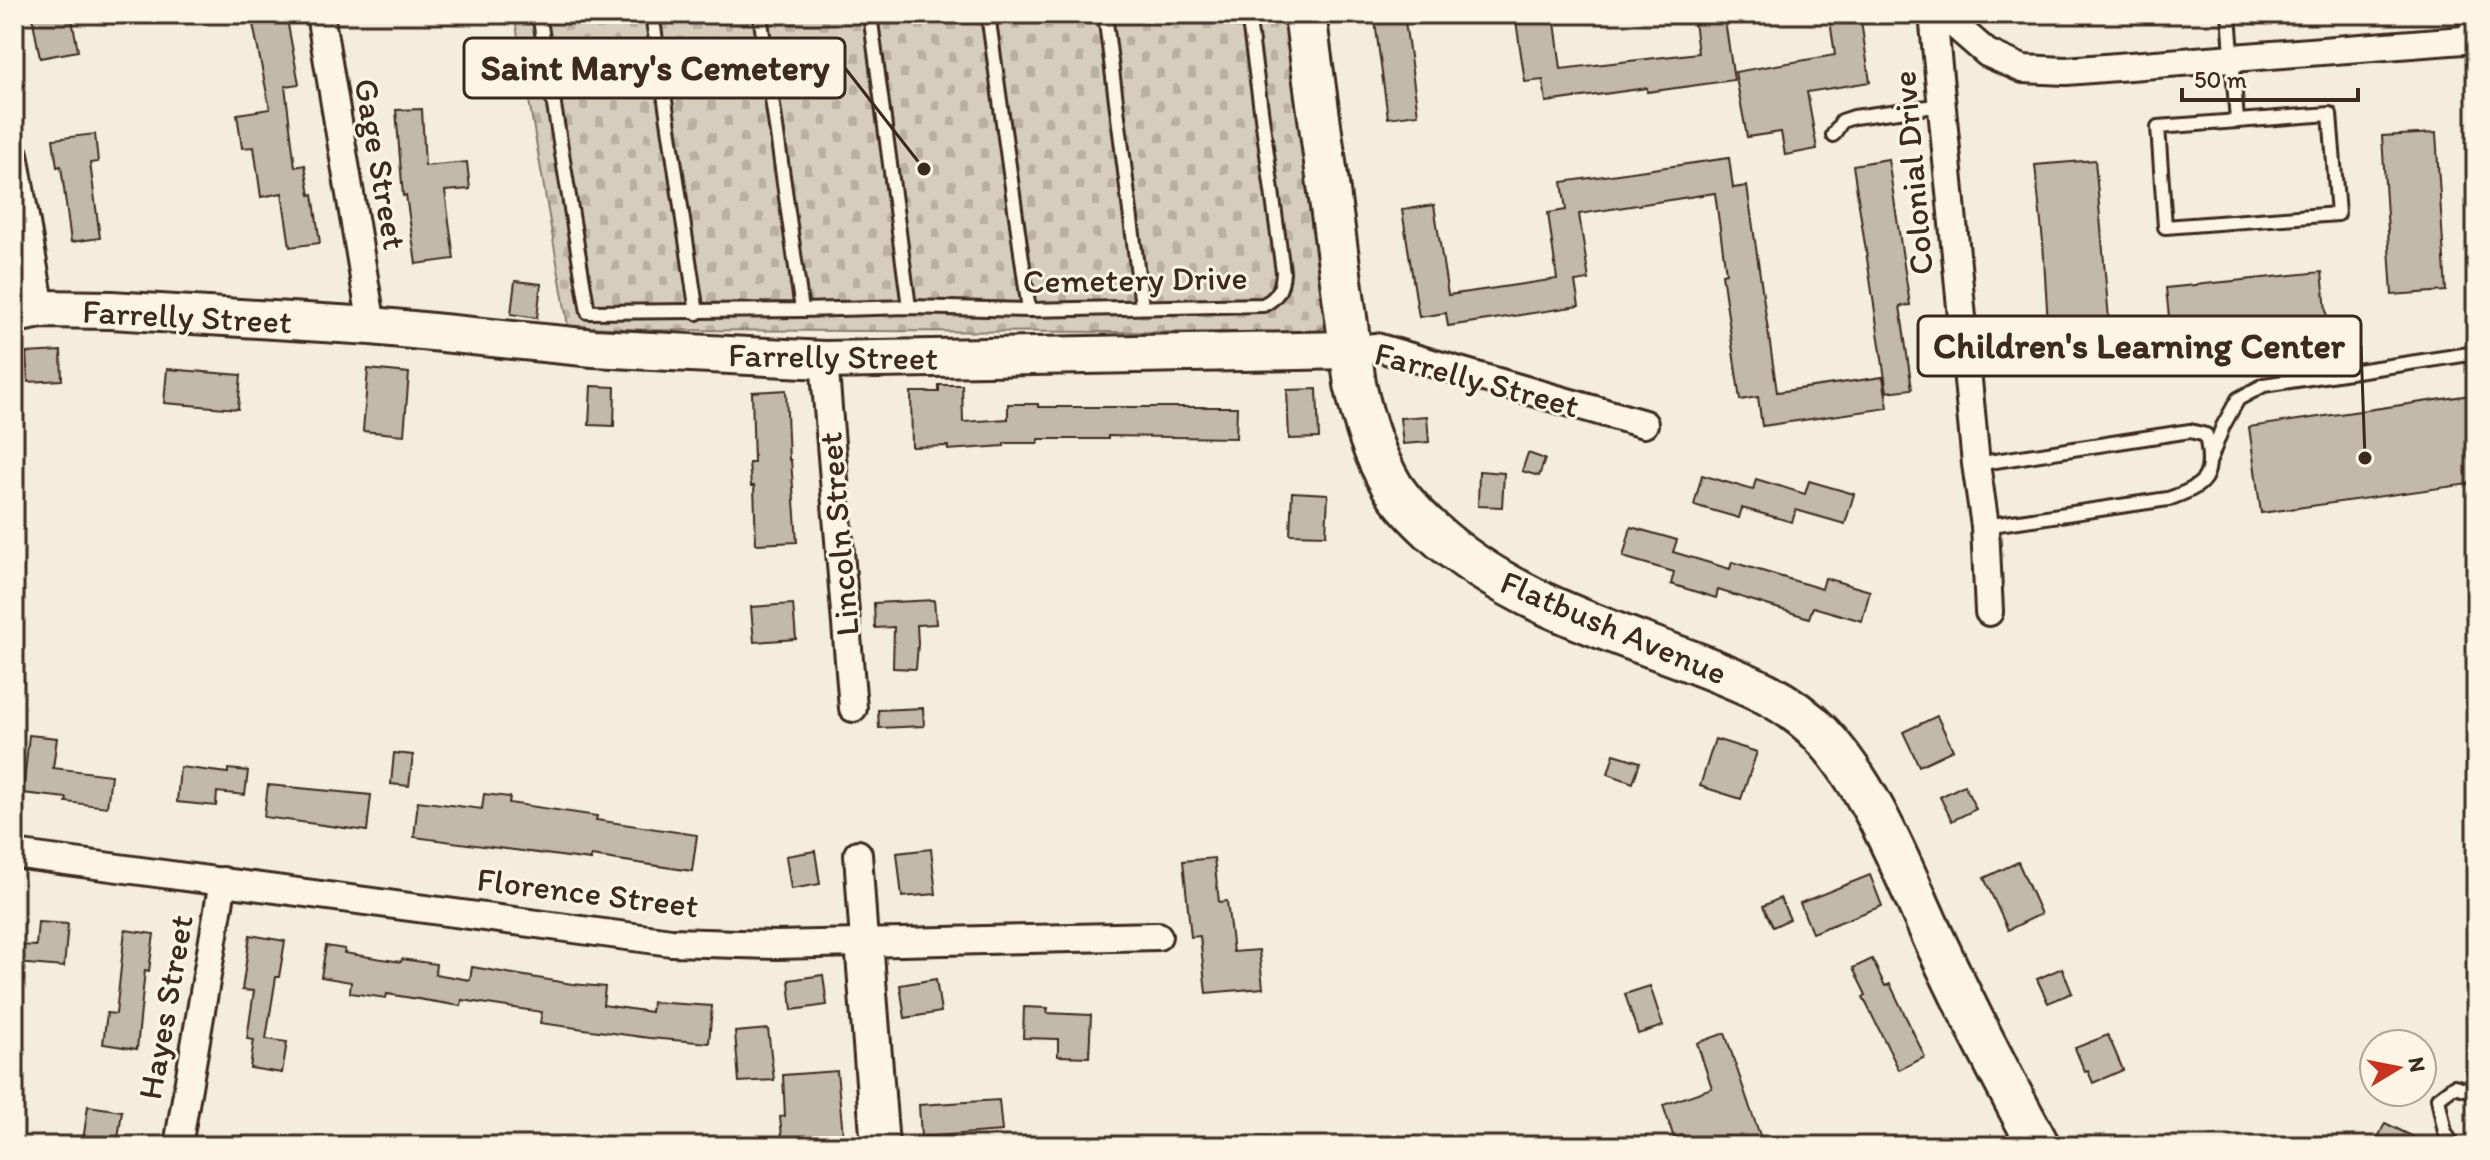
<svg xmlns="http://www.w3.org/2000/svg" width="2490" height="1160" font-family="Itim,sans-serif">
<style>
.cemetery{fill:url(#cemetery-stones);stroke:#887c6e;stroke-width:2}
.building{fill:#c3b9aa;stroke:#3b2a1e;stroke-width:2}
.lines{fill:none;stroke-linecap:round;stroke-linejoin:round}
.lane-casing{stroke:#3b2a1e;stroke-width:18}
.street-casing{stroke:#3b2a1e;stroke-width:32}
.secondary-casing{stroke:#3b2a1e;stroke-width:42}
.primary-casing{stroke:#3b2a1e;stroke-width:46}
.lane{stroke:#fcf5e5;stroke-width:12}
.street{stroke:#fcf5e5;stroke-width:26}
.secondary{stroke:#fcf5e5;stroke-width:36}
.primary{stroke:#fcf5e5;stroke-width:40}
.labels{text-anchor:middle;stroke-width:6;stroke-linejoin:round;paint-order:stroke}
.street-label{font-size:34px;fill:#3b2a1e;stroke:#fcf5e5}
.leader{fill:none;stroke:#3b2a1e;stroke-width:3}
.callout-dot{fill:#3b2a1e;stroke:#fcf5e5;stroke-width:3}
.callout{fill:#fcf5e5;stroke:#3b2a1e;stroke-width:3}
.callout-label{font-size:36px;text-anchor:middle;font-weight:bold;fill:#3b2a1e}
</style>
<defs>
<pattern id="cemetery-stones" width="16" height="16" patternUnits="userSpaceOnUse" patternTransform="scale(2)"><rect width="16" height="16" fill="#d6cdbd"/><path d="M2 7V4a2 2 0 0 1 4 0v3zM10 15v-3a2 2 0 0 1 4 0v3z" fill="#b9b0a2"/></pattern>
</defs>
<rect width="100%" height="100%" fill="#f4eddd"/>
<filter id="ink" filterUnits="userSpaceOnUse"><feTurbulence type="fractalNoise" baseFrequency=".0125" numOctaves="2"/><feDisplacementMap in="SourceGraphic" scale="16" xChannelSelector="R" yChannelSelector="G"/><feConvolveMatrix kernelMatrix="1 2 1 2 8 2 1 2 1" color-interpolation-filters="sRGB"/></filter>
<g filter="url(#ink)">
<polygon class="cemetery" points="514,14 1285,14 1328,325 1313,333 648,330 568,326"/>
<g class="building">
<polygon points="46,14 71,14 78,51 40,58 32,16"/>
<polygon points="251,14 286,14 299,84 285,86 295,167 305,165 310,195 313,194 320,243 290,247 282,193 261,197 254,147 242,148 237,114 270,109"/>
<polygon points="1374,14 1404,14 1418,114 1388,118"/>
<polygon points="1515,14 1554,14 1561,69 1698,53 1693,14 1724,14 1734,80 1647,92 1647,88 1546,102 1543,80 1525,82"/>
<polygon points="1829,14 1860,14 1870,82 1807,92 1817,149 1785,155 1781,132 1747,137 1735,72 1835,55"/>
<polygon points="422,109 425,166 467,162 470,189 445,191 454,259 416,264 406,195 403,196 396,110"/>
<polygon points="2436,133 2446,291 2392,295 2382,136"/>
<polygon points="95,134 98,162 90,163 100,238 71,242 61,166 57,167 53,139"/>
<polygon points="1729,158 1733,188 1747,186 1777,392 1883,377 1888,408 1762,426 1758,397 1740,400 1722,274 1726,273 1715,193 1579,214 1589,280 1575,282 1579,306 1448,326 1446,313 1419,317 1402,210 1434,205 1448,295 1557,279 1548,213 1566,210 1562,182"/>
<polygon points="1888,159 1910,305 1900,306 1912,389 1887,392 1853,165"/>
<polygon points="2095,160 2109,319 2048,325 2043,242 2035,165"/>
<polygon points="2322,272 2328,330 2172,346 2166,288"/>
<polygon points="515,281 541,284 537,318 511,314"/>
<polygon points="61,351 62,380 28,382 26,353"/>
<polygon points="167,369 241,375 238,409 164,403"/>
<polygon points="368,369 409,373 404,435 363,431"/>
<polygon points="939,385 962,385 963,422 1008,419 1008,404 1038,404 1038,407 1237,407 1236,438 1108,436 1108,439 1038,439 1038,443 1004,443 1004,446 948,450 948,446 912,447 911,392 939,392"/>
<polygon points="591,386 615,387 614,426 589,425"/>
<polygon points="1317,389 1319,438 1289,439 1287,390"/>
<polygon points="786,390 789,460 791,460 797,542 756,544 754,486 751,486 749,463 754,463 752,392"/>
<polygon points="2471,395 2476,433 2476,483 2261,513 2249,427"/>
<polygon points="1427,416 1429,442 1403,444 1400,418"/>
<polygon points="1528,453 1545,459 1539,476 1522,471"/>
<polygon points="1479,471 1504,473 1502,507 1478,506"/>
<polygon points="1702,475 1753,490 1756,479 1805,494 1809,481 1854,494 1845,524 1796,510 1792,522 1742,508 1739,518 1694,505"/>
<polygon points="1292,492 1328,494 1326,535 1290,534"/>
<polygon points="1631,527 1677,540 1673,552 1730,569 1732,562 1822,589 1825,578 1870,591 1862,621 1813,607 1809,618 1718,590 1716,598 1671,584 1674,572 1623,557"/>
<polygon points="934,600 936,624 917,625 918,644 916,669 893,668 894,627 875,628 874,603"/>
<polygon points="793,604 796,639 754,642 751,607"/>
<polygon points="923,708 924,726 879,728 878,710"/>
<polygon points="1937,716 1953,750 1919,766 1903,732"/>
<polygon points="29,735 57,738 53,768 111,775 107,807 66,802 67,798 23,793"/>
<polygon points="1715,739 1757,752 1741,799 1700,786"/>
<polygon points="394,753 413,755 409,786 391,784"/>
<polygon points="1614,754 1640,762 1633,783 1608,774"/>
<polygon points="180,767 228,773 228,769 248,771 245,795 217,792 216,806 177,802"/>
<polygon points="268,785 371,795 367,831 264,817"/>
<polygon points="1964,785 1976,809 1952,821 1940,797"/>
<polygon points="484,794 510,797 509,803 597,816 596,820 697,835 692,871 591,856 591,860 414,837 418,801 482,809"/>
<polygon points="931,849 936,894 902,897 897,853"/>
<polygon points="815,851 820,884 791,889 786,856"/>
<polygon points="1214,858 1219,902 1227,901 1233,952 1259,950 1263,988 1206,993 1200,936 1191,937 1183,861"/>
<polygon points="2018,862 2041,914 2008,930 1984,878"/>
<polygon points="1870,875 1882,906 1812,933 1800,903"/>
<polygon points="1780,898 1790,919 1773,927 1763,906"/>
<polygon points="38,922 68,924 64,967 16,963 18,945 36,946"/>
<polygon points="125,930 154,934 149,971 145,970 137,1049 103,1044 107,1013 116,1014"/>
<polygon points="250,935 285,941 279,977 276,977 266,1039 287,1042 282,1073 250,1068 254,1040 247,1039 254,991 242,990"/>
<polygon points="326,946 345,949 344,953 401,962 402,959 436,964 435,974 470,980 472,967 572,984 605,987 603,1005 651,1012 652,1002 712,1006 709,1043 649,1038 540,1023 542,1012 494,1005 462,1000 461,1006 387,994 386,998 350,993 351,982 321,977"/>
<polygon points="1872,959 1885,986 1890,984 1925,1057 1899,1070 1863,997 1866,995 1853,968"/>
<polygon points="2062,968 2072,993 2048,1003 2037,979"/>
<polygon points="823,975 827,1005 792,1010 789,980"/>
<polygon points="936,979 941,1012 905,1018 900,985"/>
<polygon points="1650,986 1663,1026 1638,1034 1625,994"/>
<polygon points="1024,1007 1048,1008 1047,1013 1091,1015 1089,1057 1058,1056 1058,1039 1023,1038"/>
<polygon points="768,1029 774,1080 739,1082 735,1032"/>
<polygon points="1725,1033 1750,1108 1764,1146 1687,1146 1683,1135 1674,1138 1663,1105 1712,1088 1697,1043"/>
<polygon points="2108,1035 2123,1070 2093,1083 2088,1071 2085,1072 2075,1048"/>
<polygon points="837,1071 844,1146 783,1146 780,1117 785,1116 783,1075"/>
<polygon points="999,1100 1002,1131 921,1137 919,1105"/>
<polygon points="88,1106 122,1111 117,1146 83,1141"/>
<polygon points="2385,1123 2432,1146 2374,1146"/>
</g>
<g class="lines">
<defs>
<g id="lane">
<polyline points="539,14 588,312 802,310 760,14"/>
<polyline points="652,14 697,313"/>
<polyline points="870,14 909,307"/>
<polyline points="988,14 1029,310"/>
<polyline points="1105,14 1142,306"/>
<polyline points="2229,14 2237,121"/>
<polyline points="2466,14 2467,39"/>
<polygon points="2330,114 2338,214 2165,227 2158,127"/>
<polyline points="1833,135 1842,121 1854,117 1942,105"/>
<path d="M802 310 909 307 1029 310 1263 305C1278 298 1282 288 1283 272L1248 14"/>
<polyline points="2210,460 2223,426 2238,399 2264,385 2476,353"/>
<path d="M1976 464 2190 431 2206 435C2214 477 2208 485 2168 499L1985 526"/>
<polyline points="2453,1146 2445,1132 2438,1098 2454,1086 2476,1092"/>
</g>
<g id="street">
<polyline points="320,14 372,326"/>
<polyline points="1933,14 1976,464 1985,526 1989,612"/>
<polyline points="1942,14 1987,53 2023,69 2066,71 2476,39"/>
<polyline points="14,154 41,309"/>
<polyline points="1349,350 1376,347 1644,424"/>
<polyline points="824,360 853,708"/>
<polyline points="14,854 671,942 776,945 1158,936"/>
<polyline points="858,854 864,942"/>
<polyline points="178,1146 223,881"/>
</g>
<g id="secondary">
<polyline points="14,314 41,309 111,310 372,326 594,348 824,360 1349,350"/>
<polyline points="864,942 880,1146"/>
</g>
<path id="primary" d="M1305 14 1355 384C1363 420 1373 454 1392 486 1403 503 1418 518 1432 531 1505 598 1600 627 1690 661 1738 680 1785 696 1821 734 1873 789 1903 872 1935 941 1967 1010 2002 1078 2039 1146"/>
</defs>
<use href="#lane" class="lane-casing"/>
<use href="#street" class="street-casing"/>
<use href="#secondary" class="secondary-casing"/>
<use href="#primary" class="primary-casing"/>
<use href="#lane" class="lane"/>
<use href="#street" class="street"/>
<use href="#secondary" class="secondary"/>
<use href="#primary" class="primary"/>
</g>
</g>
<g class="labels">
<g class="street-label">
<text transform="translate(381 164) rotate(80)" y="12">Gage Street</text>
<text transform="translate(1912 173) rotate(-95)" y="12">Colonial Drive</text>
<text transform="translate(1135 279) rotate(-1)" y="12">Cemetery Drive</text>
<text transform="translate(187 316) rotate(3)" y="12">Farrelly Street</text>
<text transform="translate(833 356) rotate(1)" y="12">Farrelly Street</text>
<text transform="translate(1477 379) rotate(15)" y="12">Farrelly Street</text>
<text transform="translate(838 534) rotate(-95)" y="12">Lincoln Street</text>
<text transform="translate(1614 627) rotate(23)" y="12">Flatbush Avenue</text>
<text transform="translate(588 892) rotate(7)" y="12">Florence Street</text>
<text transform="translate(165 1007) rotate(-80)" y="12">Hayes Street</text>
</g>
</g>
<path class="leader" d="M924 169L845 68M2365 458L2361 346"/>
<g class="callout-dot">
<circle cx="924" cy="169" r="8"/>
<circle cx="2365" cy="458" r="8"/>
</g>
<g class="callout">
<rect x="464" y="38" width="381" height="60" rx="8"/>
<rect x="1918" y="316" width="443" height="60" rx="8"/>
</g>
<g class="callout-label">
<text x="655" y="80">Saint Mary's Cemetery</text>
<text x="2139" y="358">Children's Learning Center</text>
</g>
<rect width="2490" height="1160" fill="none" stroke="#fcf5e5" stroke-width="48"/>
<rect x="24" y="24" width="2442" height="1112" fill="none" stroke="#3b2a1e" stroke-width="3" filter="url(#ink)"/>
<g transform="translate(2398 1068) rotate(80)"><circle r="38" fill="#fcf5e5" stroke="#afa495" stroke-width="2"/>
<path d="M0-6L14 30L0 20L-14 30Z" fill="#c8321e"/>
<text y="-12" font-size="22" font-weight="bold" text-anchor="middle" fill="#3b2a1e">N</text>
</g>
<path d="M2182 88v12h176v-12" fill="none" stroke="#3b2a1e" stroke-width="4"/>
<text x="2194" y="88" font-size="24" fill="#3b2a1e" stroke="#fcf5e5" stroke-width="6" paint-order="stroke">50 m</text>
</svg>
